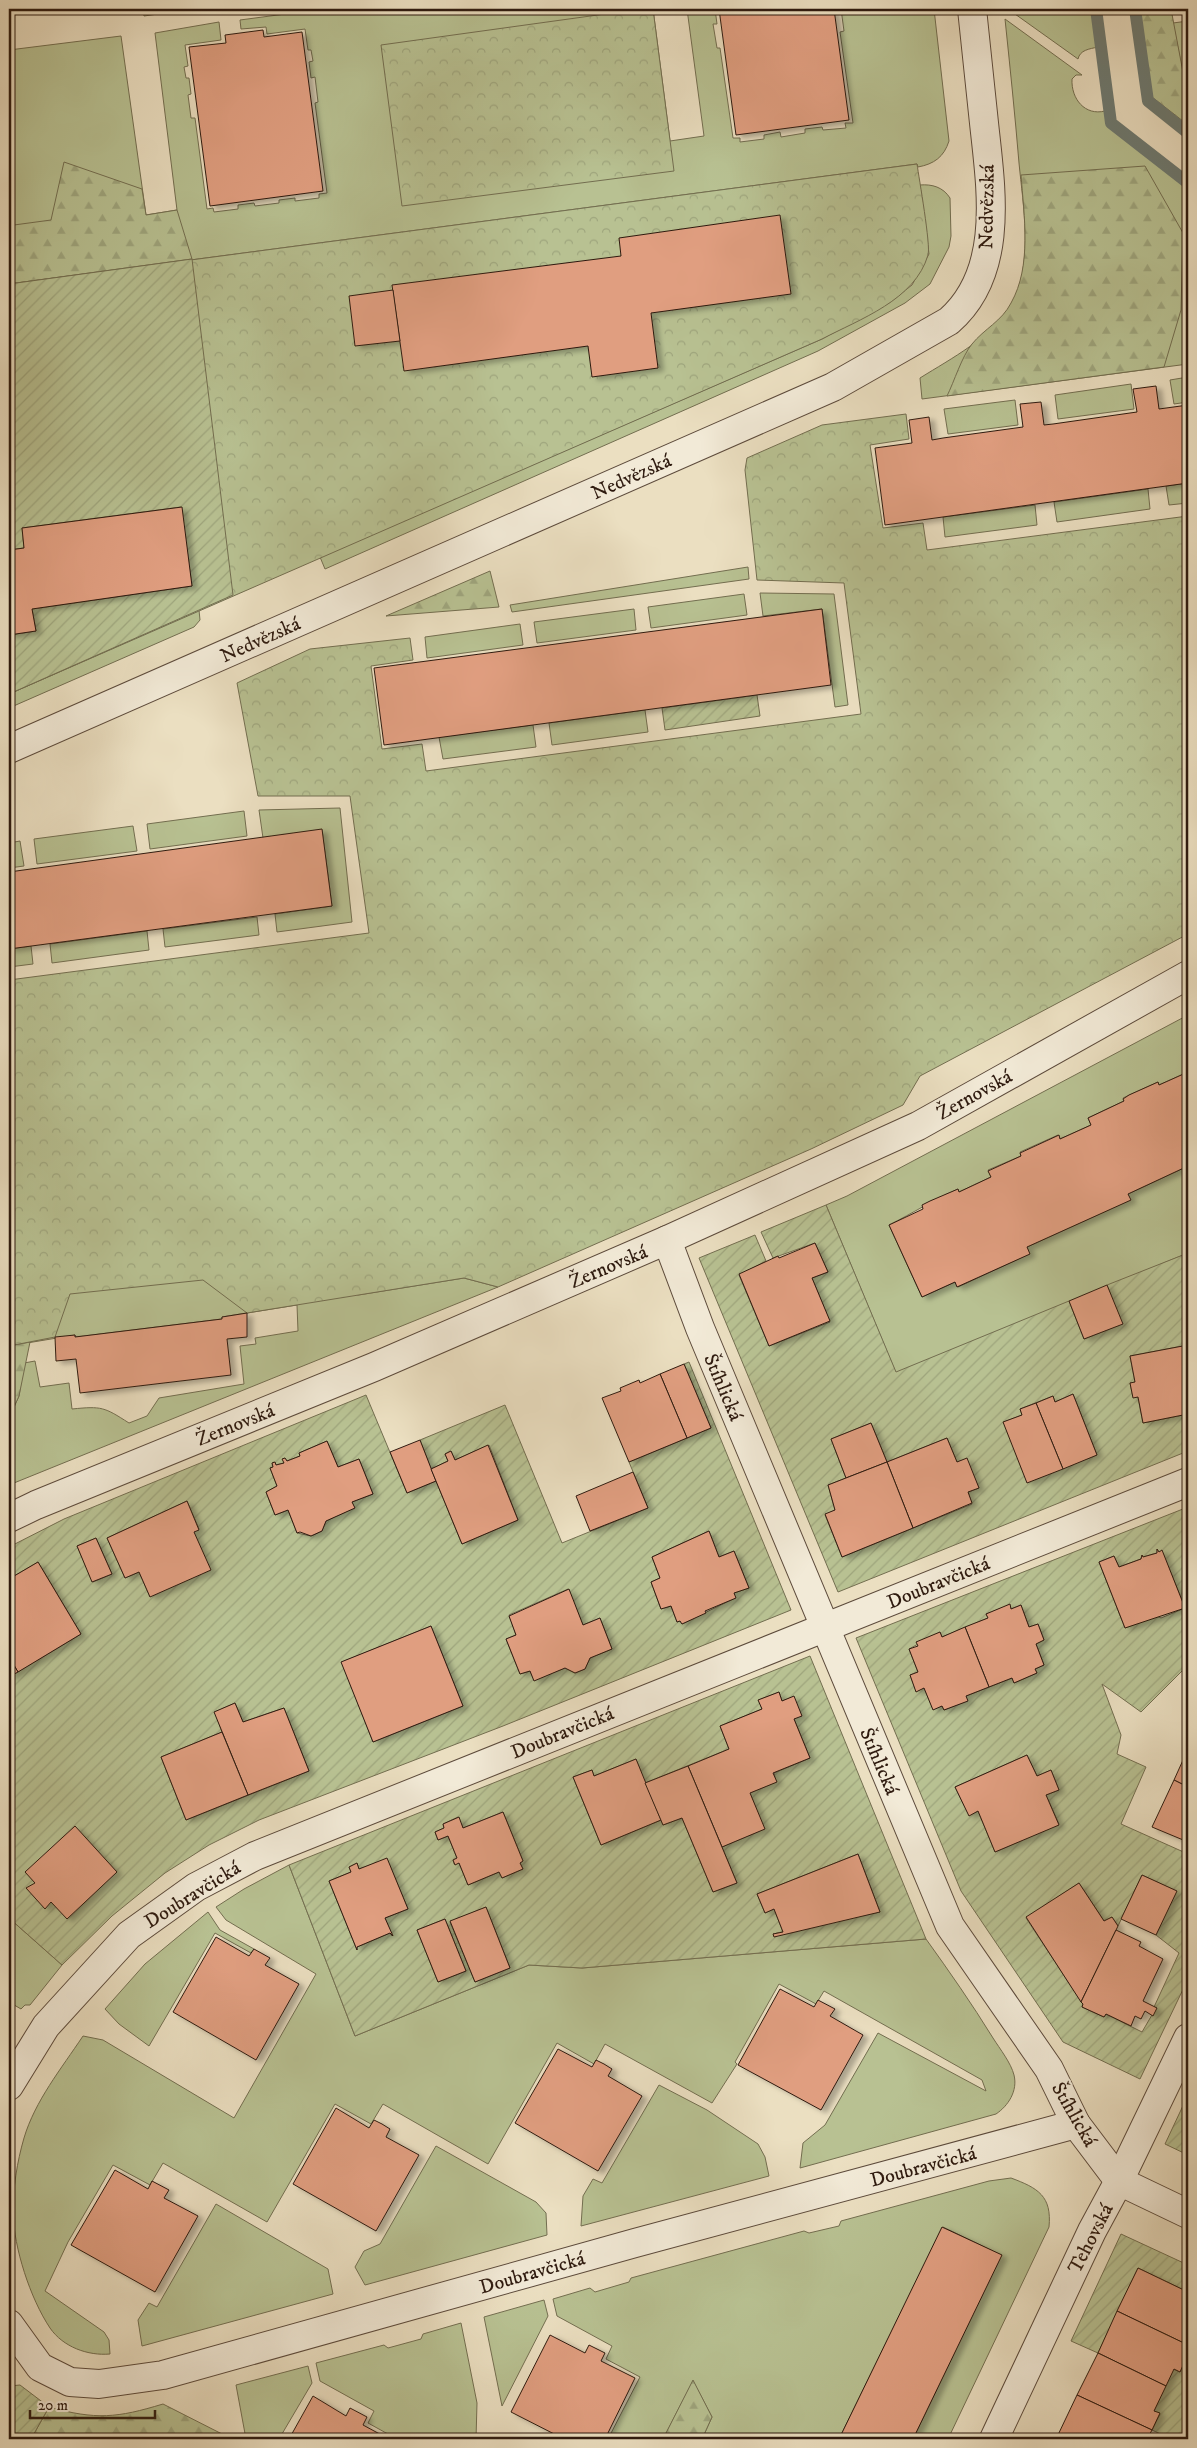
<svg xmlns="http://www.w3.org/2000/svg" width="1197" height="2448" font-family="'IM FELL DW Pica',serif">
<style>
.grass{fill:#b8c192;stroke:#736e50}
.forest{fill:url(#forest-firs);stroke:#736e50}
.park{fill:url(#park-crowns);stroke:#736e50}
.garden{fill:url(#garden-furrows);stroke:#736e50;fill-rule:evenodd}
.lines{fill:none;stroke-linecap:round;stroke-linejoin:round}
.stream{stroke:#6e7b73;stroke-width:12}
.building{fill:#e09e80;stroke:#2e1a0f;filter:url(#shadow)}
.minor-casing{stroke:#5d4b3c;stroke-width:30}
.minor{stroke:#f2ead7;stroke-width:28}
.labels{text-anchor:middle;stroke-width:4;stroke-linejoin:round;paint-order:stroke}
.street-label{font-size:20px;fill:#2e1a0f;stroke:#f2ead7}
</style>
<defs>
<pattern id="forest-firs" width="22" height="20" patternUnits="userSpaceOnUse" patternTransform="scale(1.25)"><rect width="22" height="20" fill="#b8c192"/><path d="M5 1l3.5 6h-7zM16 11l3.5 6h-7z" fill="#9ea57d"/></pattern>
<pattern id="park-crowns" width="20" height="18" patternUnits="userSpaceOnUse" patternTransform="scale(1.25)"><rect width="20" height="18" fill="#b8c192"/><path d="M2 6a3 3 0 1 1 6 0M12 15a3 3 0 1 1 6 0" fill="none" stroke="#9ea57d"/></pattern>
<pattern id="garden-furrows" width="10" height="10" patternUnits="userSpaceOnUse" patternTransform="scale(1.25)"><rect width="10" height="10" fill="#b8c192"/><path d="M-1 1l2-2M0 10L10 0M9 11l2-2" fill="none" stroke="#9ea57d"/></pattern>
<filter id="shadow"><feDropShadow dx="5.5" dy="3" stdDeviation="2.5" flood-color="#0004"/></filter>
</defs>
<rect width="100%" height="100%" fill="#ebdfc1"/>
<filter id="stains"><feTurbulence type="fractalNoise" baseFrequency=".004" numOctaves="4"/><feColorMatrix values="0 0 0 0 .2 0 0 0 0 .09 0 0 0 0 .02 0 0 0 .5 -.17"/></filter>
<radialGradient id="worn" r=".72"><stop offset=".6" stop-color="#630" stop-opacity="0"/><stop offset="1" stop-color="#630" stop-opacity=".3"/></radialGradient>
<g class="grass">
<path d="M323 9H653L670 141 704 136 687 9H715L717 24H713L717 48H720L733 138H740V142L764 139V135L780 132 781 137 805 133V129L822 127 823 130 846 128 845 123H853L840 32 844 31 841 9H934L949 141C944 157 934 164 918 167L917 164 9 284V50L121 36 146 215 177 210 155 33 219 22 221 40 185 45 188 66 184 67 186 78H189L191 94 188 95 191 118H195L207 209 213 208 214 212 238 209V205L254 203 255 206 279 203V200L295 198V201L319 198V194L327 193 315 103 318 102 315 77 311 78 309 62 313 61 311 50H308L305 29 267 34 266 27 241 29 240 20Z"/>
<path d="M1013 9H1093L1098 47C1089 49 1080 50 1078 59L1015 14Z"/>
<path d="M1005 19 1082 75H1076L1072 79C1071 99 1085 116 1105 111L1107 124 1188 187V364L922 399 920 378C952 358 991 338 1011 305 1034 266 1023 205 1019 163 1015 115 1010 67 1005 19Z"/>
<polygon points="1188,21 1188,90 1186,88 1173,23"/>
<path d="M920 185C932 184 943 187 950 198L951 236 949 247 930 284 905 303 818 351 325 569 320 557 822 339 889 303 912 285 929 254Z"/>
<polygon points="1188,377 1188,402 1174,404 1170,380"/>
<polygon points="1131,384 1134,409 1058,419 1055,395"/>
<polygon points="1015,400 1018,425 948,434 944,409"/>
<polygon points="1188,483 1188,503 1169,505 1166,486"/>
<polygon points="1148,489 1150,509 1057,522 1054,502"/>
<polygon points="1035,505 1037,525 945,537 943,517"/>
<polygon points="748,567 749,579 512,612 510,605"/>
<polygon points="760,593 834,594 848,705 835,707 822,609 763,616"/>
<polygon points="744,594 747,615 651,628 648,607"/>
<polygon points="634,609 636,630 537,643 534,622"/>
<polygon points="199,610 200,620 194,627 9,708 9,694"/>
<polygon points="520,624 523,645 427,658 425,637"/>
<polygon points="645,710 648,732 552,745 549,723"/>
<polygon points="533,725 536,747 443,759 439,737"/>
<polygon points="340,808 352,922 277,932 275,914 332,906 322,830 263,838 259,810"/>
<polygon points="244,811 247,836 150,849 147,824"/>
<polygon points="133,826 137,851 37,864 34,839"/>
<polygon points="20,841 24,866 9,868 9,843"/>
<polygon points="257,917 259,935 165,947 163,929"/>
<polygon points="147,931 149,950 52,963 50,944"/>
<polygon points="31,946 33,964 9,967 9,949"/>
<path d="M1188 1015V1072L1159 1085 1158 1082 1123 1098 1124 1101 1088 1118 1091 1125 1060 1139 1058 1135 1020 1152 1021 1156 988 1170 991 1177 959 1192 958 1189C933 1200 913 1213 889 1225L922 1297 955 1282 958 1287 1029 1254 1027 1247 1130 1200 1128 1194 1188 1166V1253L896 1373 826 1205 847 1196Z"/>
<path d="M204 1249 358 1295 464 1278 498 1287 9 1485V1418L19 1396 24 1363 35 1361 40 1387 69 1383 72 1409C102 1406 104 1407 129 1423L147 1416 159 1398 244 1384 240 1346 256 1344 255 1338 298 1331 297 1305 222 1317V1319L76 1337 75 1335 9 1346V1293Z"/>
<path d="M289 1865 355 2036 529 1965 582 1968 926 1939C949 1971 972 2004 993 2038 1000 2049 1011 2063 1014 2075 1018 2091 1008 2106 996 2114L800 2168 803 2143 825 2125 878 2033 986 2091 982 2080 824 1991 816 2004 779 1984 735 2062 737 2064 712 2103 605 2044 594 2064 557 2043 488 2164 383 2104 371 2124 335 2104 267 2222 163 2163 150 2185 113 2165 68 2242 45 2291 104 2332 109 2340 110 2354C88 2356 63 2347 50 2328 30 2298 14 2248 13 2213 13 2188 17 2162 24 2138 35 2101 61 2069 83 2036L103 2040 234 2118 316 1974 226 1920 216 1907 244 1889Z"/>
<polygon points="208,1912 220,1930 254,1949 251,1953 215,1933 149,2046 119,2024 105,2009 145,1964"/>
<polygon points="9,1918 62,1965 30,2005 25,2005 21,2009 9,2002"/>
<polygon points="659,2085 707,2110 758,2144 765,2157 769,2176 581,2226 583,2196 593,2179 602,2183"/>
<polygon points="436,2146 536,2202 546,2213 547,2235 365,2285 355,2267 364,2251 380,2244"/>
<path d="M1011 2178C1038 2188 1052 2196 1049 2227L948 2439H913L1001 2255 943 2227 839 2439H702L712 2417 693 2381 663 2439H608L640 2377 606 2359 612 2346 557 2316 553 2299 590 2288 595 2292 629 2282 631 2278 804 2231 809 2233 839 2226 841 2221 989 2181Z"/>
<polygon points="216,2204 328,2269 333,2294 142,2346 138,2320 149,2303 157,2307"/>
<polygon points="544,2300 548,2316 502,2406 484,2317"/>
<polygon points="461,2323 477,2403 476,2439 397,2439 368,2423 374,2411 320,2381 316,2363 384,2345 388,2348 421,2339 423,2334"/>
<polygon points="308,2366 312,2383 279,2439 246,2439 236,2385"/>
</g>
<g class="forest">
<polygon points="143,9 193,9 144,16"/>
<polygon points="1139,9 1171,9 1186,88 1188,90 1188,125 1152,97"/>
<polygon points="64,162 142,189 146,215 177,210 192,259 9,284 9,220 14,225 51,220"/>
<path d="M1145 166 1183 233 1181 310 1164 367 947 396C954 382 962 356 972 344 984 329 1002 321 1011 303 1032 266 1024 216 1021 175Z"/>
<polygon points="490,571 499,607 386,616"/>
<polygon points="30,1342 19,1396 9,1418 9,1346"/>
<polygon points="693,2380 712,2417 702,2439 663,2439"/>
<path d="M163 2404 226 2436V2439H31L49 2407C96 2420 117 2418 163 2404Z"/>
</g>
<g class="park">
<polygon points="641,9 653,9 674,171 402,206 381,45"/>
<path d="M917 164C919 178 931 246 928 255 915 300 860 319 822 339L9 694V284Z"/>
<polygon points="906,414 909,439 870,445 883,528 923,523 927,550 1188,516 1188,934 920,1076 903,1105 811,1149 498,1287 464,1278 247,1313 203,1280 70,1294 55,1337 9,1346 9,980 369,933 350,796 258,796 237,683 310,649 410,638 413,660 371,666 382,749 422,744 426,771 861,714 844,583 757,580 745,470 747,458 822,425"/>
</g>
<g class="garden">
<polygon points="192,259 233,595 9,694 9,635 36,631 32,609 192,586 181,507 22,528 24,548 9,550 9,284"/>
<polygon points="757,695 760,716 665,730 662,708"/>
<path d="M826 1205 896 1372 1069 1301 1084 1339 1122 1324 1107 1285 1188 1253V1345L1130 1356 1135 1382 1130 1383 1133 1397H1138L1143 1423 1188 1414V1451L838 1592 699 1258 755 1235 766 1261 739 1275 769 1346 830 1322 812 1278 828 1272 815 1243 773 1258 761 1232ZM1073 1394 1097 1455 1027 1482 1004 1422 1022 1415 1020 1409 1053 1396 1055 1402ZM871 1423 887 1462 947 1438 957 1462 966 1459 979 1488 968 1492 972 1504 842 1557 825 1515 835 1510 828 1485 846 1478 831 1439Z"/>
<path d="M689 1362 791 1610 503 1726 259 1820 209 1845 165 1873 112 1916 62 1965 9 1918V1677L81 1634 38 1562 9 1579V1547L64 1519 366 1395 407 1493 436 1481 462 1544 518 1520 489 1445 455 1460 451 1451 445 1454 448 1461 431 1469 420 1440 505 1405 562 1543 648 1508 629 1462 711 1428 684 1364ZM327 1441 338 1467 359 1459 373 1494 352 1502 354 1508 326 1521 322 1531 311 1536 297 1533 288 1510 275 1515 266 1492 277 1486 270 1468 273 1467 272 1463 274 1462 276 1465 284 1463 283 1459 285 1458 287 1461 300 1456 299 1453ZM187 1501 199 1529 194 1532 150 1597 139 1572 125 1578 107 1538ZM709 1531 719 1557 734 1551 749 1588 734 1593 735 1598 682 1624 680 1621 677 1622 671 1606 661 1609 651 1582 660 1578 652 1557ZM96 1538 112 1574 93 1582 77 1546ZM568 1589 583 1625 600 1618 612 1649 590 1658 585 1669 575 1673 565 1668 534 1680 530 1671 520 1674 506 1639 516 1635 509 1615ZM431 1626 463 1706 373 1742 342 1662ZM235 1703 243 1722 284 1708 309 1771 186 1820 161 1757 222 1732 215 1712Z"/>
<path d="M1188 1507V1665L1141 1712 1102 1684 1121 1735 1117 1754 1146 1767 1121 1824 1188 1854V1979L1140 2079 1063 2042 961 1891 856 1638ZM1157 1549 1159 1552 1162 1551 1185 1608 1161 1618 1157 1616 1125 1628 1099 1562 1114 1556 1119 1567 1141 1559 1142 1555 1143 1557 1157 1553ZM1010 1605 1011 1609 1021 1605 1029 1627 1038 1624 1044 1640 1036 1644 1044 1665 1035 1669 1037 1673 1014 1683 1012 1678 966 1696 967 1701 944 1710 942 1706 933 1709 924 1688 916 1691 910 1675 918 1672 909 1649 940 1632 942 1637 988 1618 986 1614ZM1027 1755 1037 1776 1051 1770 1059 1790 1046 1795 1059 1824 995 1852 978 1811 969 1815 955 1787ZM1142 1875 1176 1891 1156 1935 1179 1953 1154 2007 1156 2008 1142 2032 1106 2014 1104 2017 1082 2007 1083 2004 1026 1918 1079 1883 1104 1921 1112 1917 1118 1926Z"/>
<path d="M810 1656 926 1939 582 1968 529 1965 355 2036 289 1865ZM779 1692 782 1701 793 1697 794 1719 810 1758 774 1773 776 1782 750 1793 764 1829 722 1847 737 1883 713 1892 682 1818 663 1825 661 1820 601 1845 573 1777 592 1770 594 1776 636 1759 645 1783 729 1749 720 1726 762 1709 759 1700ZM503 1812 523 1861 520 1863 523 1869 502 1878 499 1872 468 1885 459 1863 454 1864 453 1860 457 1858 448 1836 438 1840 435 1832 444 1828 443 1824 458 1817 463 1828ZM858 1854 880 1912 773 1934 783 1932 774 1909 765 1913 757 1894ZM387 1859 408 1909 385 1918 392 1936 390 1933 357 1947V1950L329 1881 351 1872 349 1867 357 1863 359 1869ZM486 1907 510 1968 475 1982 450 1922ZM445 1919 466 1971 438 1982 417 1930Z"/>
<polygon points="1188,2095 1188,2155 1165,2144"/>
<polygon points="1121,2234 1188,2265 1188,2292 1138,2268 1098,2353 1071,2341"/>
<polygon points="1188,2354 1188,2439 1171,2439 1152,2430 1160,2414 1154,2411 1173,2369 1180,2372"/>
<polygon points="20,2385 49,2407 31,2439 9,2439 9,2386"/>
</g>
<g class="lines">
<g class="stream">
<polyline points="1096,9 1111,123 1188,183"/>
<polyline points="1135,9 1148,101 1188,133"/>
</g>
</g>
<g class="building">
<polygon points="719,9 834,9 849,120 736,135"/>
<polygon points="263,30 264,37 302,32 323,191 210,206 189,47 226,43 225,35"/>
<polygon points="780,215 791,294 651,313 658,368 592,377 588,346 404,371 392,285 621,256 619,238"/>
<polygon points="393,290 400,341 355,346 349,296"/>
<polygon points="1156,386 1159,409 1188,405 1188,483 885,525 875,448 912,443 909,420 929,417 932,440 943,438 1023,427 1020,404 1041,402 1044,425 1053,424 1137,412 1133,389"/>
<polygon points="182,507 192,586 32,609 36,631 9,635 9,550 24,548 22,528"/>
<polygon points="822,609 831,685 384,745 374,668"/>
<polygon points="322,829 332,906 9,949 9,872"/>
<polygon points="1188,1072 1188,1166 1128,1194 1131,1200 1027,1247 1030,1254 957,1287 955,1282 922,1297 889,1225 923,1209 922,1205 930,1201 958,1189 959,1192 991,1177 988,1171 1021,1156 1020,1153 1059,1135 1060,1139 1091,1125 1088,1118 1124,1101 1123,1099 1129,1095 1158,1082 1159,1085"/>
<polygon points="815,1243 828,1272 812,1278 830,1321 769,1346 739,1274 778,1256 779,1258"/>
<polygon points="1107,1285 1123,1324 1084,1339 1069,1301"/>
<polygon points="247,1313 247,1337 227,1339 231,1375 80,1393 76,1359 56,1361 55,1337 75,1335 75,1337 222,1319 222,1317"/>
<polygon points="1188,1345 1188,1414 1143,1423 1138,1397 1133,1398 1130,1383 1135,1382 1130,1356"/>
<polygon points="684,1364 711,1428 687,1438 660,1374"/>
<polygon points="660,1374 687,1438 629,1462 602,1398 621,1391 620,1388 639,1380 640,1383"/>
<polygon points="1073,1394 1097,1455 1063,1469 1036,1403 1053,1396 1055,1402"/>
<polygon points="1036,1403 1063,1469 1027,1483 1003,1422 1022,1415 1020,1409"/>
<polygon points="871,1423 887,1462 846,1478 831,1439"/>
<polygon points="947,1438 957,1462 967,1458 979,1488 968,1492 972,1503 913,1528 887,1462"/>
<polygon points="420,1440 436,1481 407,1493 390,1452"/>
<polygon points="327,1441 338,1467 359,1459 373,1494 352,1502 355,1508 326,1521 322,1531 311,1536 300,1532 297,1533 288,1510 275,1515 266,1492 277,1486 270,1468 273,1467 272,1463 275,1462 276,1465 284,1463 282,1459 285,1458 287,1461 300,1456 299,1453"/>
<polygon points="488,1445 518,1520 462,1544 431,1469 448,1461 445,1454 451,1451 455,1460"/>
<polygon points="887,1462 913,1528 842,1557 825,1514 835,1510 828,1485"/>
<polygon points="633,1472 648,1508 590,1531 576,1496"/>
<polygon points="187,1501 199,1530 194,1532 211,1570 150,1597 139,1572 125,1578 107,1538"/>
<polygon points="709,1531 719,1557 734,1551 749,1588 734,1593 736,1598 705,1611 706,1613 682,1624 680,1621 677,1622 671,1606 661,1609 651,1582 660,1578 652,1557"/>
<polygon points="96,1538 112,1574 92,1582 77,1546"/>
<polygon points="1157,1549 1159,1552 1162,1550 1185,1608 1125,1628 1099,1562 1114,1556 1119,1567 1141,1559 1142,1555 1143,1557 1157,1553"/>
<polygon points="38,1562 81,1634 18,1672 9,1657 9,1579"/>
<polygon points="569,1589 583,1625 600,1618 612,1649 590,1658 585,1669 575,1673 565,1668 534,1681 530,1671 520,1674 506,1639 516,1635 509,1616"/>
<polygon points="1010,1604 1011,1609 1021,1605 1029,1627 1038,1624 1044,1640 1036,1644 1044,1665 1035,1669 1037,1673 1014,1683 1012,1678 989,1687 965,1627 988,1618 986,1614"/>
<polygon points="431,1626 463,1706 373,1742 341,1662"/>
<polygon points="965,1627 989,1687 966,1696 968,1701 944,1710 942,1706 933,1710 924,1688 916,1692 910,1675 918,1672 909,1649 918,1646 916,1642 940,1632 942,1637"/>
<polygon points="9,1657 18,1672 9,1677"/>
<polygon points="779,1692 782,1701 794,1696 802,1716 794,1719 810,1758 773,1773 777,1782 750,1793 765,1829 722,1847 688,1766 729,1749 720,1726 762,1709 758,1700"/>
<polygon points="235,1703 243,1722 284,1708 309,1771 248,1795 214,1712"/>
<polygon points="222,1732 248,1795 186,1820 161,1757"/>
<polygon points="1188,1749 1188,1787 1174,1780"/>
<polygon points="1027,1755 1037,1776 1051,1770 1059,1790 1046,1795 1059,1825 995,1852 978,1811 969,1816 955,1787"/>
<polygon points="636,1759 661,1820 601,1845 573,1777 592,1770 594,1776"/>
<polygon points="688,1766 737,1883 713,1892 682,1818 663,1825 645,1783"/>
<polygon points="1174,1780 1188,1787 1188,1842 1152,1827"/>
<polygon points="503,1812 523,1861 520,1863 523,1869 502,1878 499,1872 468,1885 459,1863 455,1865 453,1860 457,1858 448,1836 438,1840 435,1832 444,1828 443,1824 459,1817 463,1828"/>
<polygon points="75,1826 117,1872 67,1919 51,1902 45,1909 26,1888 35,1883 25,1872"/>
<polygon points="858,1854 880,1912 774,1937 773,1934 783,1932 774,1909 765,1913 757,1894"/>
<polygon points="387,1858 408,1909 385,1918 393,1936 390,1933 357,1947 357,1950 329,1881 351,1872 349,1867 357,1863 359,1869"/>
<polygon points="1142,1875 1177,1891 1156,1935 1121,1919"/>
<polygon points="1079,1883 1104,1921 1112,1917 1118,1926 1081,2002 1026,1917"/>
<polygon points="486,1907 510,1968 475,1982 450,1921"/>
<polygon points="445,1919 466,1971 438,1982 417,1930"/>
<polygon points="1116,1930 1141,1942 1139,1946 1163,1959 1143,2001 1157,2008 1153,2016 1145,2011 1141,2019 1135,2016 1131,2026 1106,2014 1104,2017 1082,2007 1083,2004 1081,2002"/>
<polygon points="216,1937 249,1956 254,1949 270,1958 265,1965 299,1984 256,2060 173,2012"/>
<polygon points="780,1989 814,2007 818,2000 835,2009 830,2016 863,2035 821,2110 738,2065"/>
<polygon points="558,2049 592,2067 596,2060 604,2064 612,2069 608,2076 642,2096 598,2171 515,2123"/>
<polygon points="336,2108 369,2128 374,2120 382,2124 390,2129 386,2137 419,2155 376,2231 293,2184"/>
<polygon points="115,2170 148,2189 152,2181 169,2190 164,2198 198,2216 155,2292 71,2245"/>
<polygon points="942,2227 1002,2255 913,2439 839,2439"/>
<polygon points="1138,2268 1188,2292 1188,2345 1117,2311"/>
<polygon points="1117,2311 1188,2345 1188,2354 1180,2372 1174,2369 1166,2386 1098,2353"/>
<polygon points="550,2335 585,2353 589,2345 605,2353 601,2361 635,2378 605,2439 564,2439 511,2412"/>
<polygon points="1098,2353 1166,2386 1154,2411 1160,2413 1152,2430 1077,2395"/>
<polygon points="1077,2395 1152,2430 1147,2439 1062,2439 1057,2437"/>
<polygon points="313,2396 346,2416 350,2408 367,2417 363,2425 389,2439 289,2439"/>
</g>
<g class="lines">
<defs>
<g id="minor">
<path d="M9 749 833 387 949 321C1005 272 991 189 984 123 980 85 976 47 972 9"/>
<polyline points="667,1240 700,1328 950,1926 1049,2069 1076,2124 1119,2181 1188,2214"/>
<polyline points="9,1518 36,1505 374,1367 667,1240 918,1126 1188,975"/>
<polyline points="9,2086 46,2026 129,1935 196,1887 255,1856 1188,1482"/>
<polyline points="9,2324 40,2367 70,2382 99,2384 163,2375 635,2243 1076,2124"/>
<polyline points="994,2439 1092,2231 1119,2181 1188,2038"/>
</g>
</defs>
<use href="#minor" class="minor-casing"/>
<use href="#minor" class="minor"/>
</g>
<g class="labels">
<g class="street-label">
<text transform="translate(986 207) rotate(-89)" y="7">Nedvězská</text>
<text transform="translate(631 476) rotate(-24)" y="7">Nedvězská</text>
<text transform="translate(260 639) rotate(-24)" y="7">Nedvězská</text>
<text transform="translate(974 1094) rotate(-29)" y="7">Žernovská</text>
<text transform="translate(608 1266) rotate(-23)" y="7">Žernovská</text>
<text transform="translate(724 1387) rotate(67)" y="7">Štíhlická</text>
<text transform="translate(235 1424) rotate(-22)" y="7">Žernovská</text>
<text transform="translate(938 1582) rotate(-22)" y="7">Doubravčická</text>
<text transform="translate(562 1732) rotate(-22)" y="7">Doubravčická</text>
<text transform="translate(880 1761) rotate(67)" y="7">Štíhlická</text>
<text transform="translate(192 1894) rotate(-32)" y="7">Doubravčická</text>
<text transform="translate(1075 2114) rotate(60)" y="7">Štíhlická</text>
<text transform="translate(923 2166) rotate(-15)" y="7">Doubravčická</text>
<text transform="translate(1090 2238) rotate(-63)" y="7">Tehovská</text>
<text transform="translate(532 2272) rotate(-16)" y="7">Doubravčická</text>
</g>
</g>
<rect width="1197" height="2448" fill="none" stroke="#ebdfc1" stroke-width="30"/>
<rect x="10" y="10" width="1177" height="2428" fill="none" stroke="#2e1a0f" stroke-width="2.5"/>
<rect x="15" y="15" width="1167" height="2418" fill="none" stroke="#2e1a0f"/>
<path d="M30 2410v8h125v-8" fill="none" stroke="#2e1a0f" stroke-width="2.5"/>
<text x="38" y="2410" font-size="15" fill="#2e1a0f" stroke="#f2ead7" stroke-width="4" paint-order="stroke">20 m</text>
<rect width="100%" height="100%" filter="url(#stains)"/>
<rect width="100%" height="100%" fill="url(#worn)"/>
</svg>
